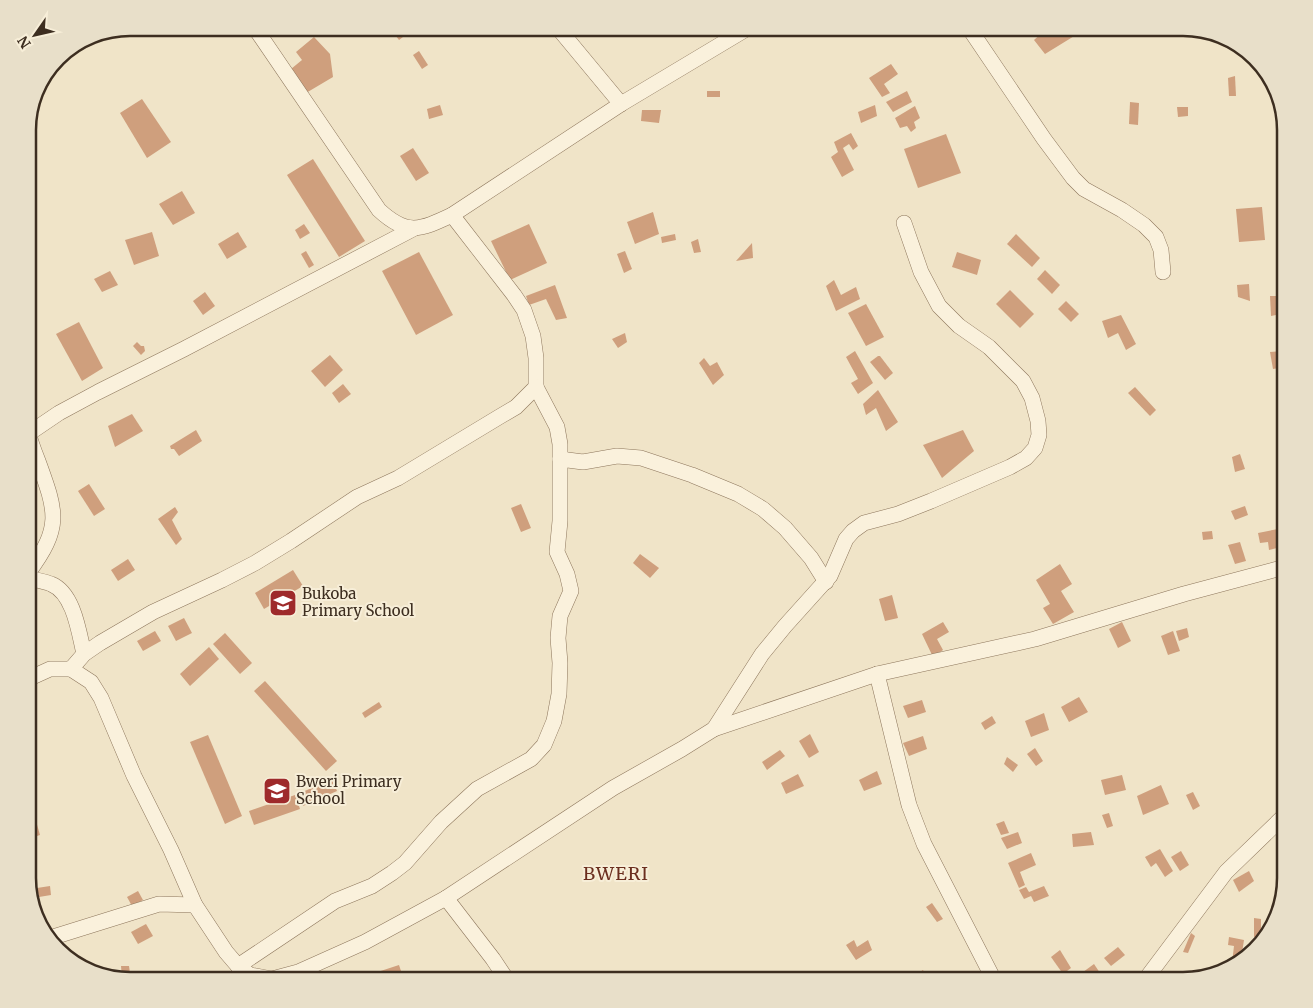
<svg xmlns="http://www.w3.org/2000/svg" width="1313" height="1008" font-family="Merriweather,serif">
<style>
.building{fill:#cf9f7d}
.lines{fill:none;stroke-linecap:round;stroke-linejoin:round}
.minor-casing{stroke:#8d765c;stroke-width:16}
.minor{stroke:#faf1dc;stroke-width:15}
.labels{text-anchor:middle;stroke-width:4;stroke-linejoin:round;paint-order:stroke}
.poi-label{font-size:15px;fill:#3d2e20;stroke:#f7eed8;text-anchor:start}
.quarter-label{font-size:18px;letter-spacing:1px;fill:#6b2e1e;stroke:#f7eed8}
.rim{fill:none;stroke:#3d2e20;stroke-width:2.5}
</style>
<rect width="100%" height="100%" fill="#f0e4c8"/>
<g class="building">
<polygon points="396,28 408,28 411,31 399,40 392,31"/>
<polygon points="1040,28 1083,28 1084,30 1045,54 1034,40 1043,32"/>
<polygon points="314,37 330,54 333,77 306,93 291,69 302,60 296,52"/>
<polygon points="419,51 428,65 422,69 413,55"/>
<polygon points="891,64 898,74 884,84 890,93 882,97 869,78"/>
<polygon points="1235,76 1236,96 1229,96 1228,78"/>
<rect x="707" y="91" width="13" height="6"/>
<polygon points="907,91 912,102 893,112 886,102"/>
<polygon points="142,99 171,142 147,158 120,113"/>
<polygon points="1130,102 1139,103 1138,125 1129,124"/>
<polygon points="440,105 443,115 429,119 427,109"/>
<polygon points="875,105 877,116 861,123 858,112"/>
<polygon points="915,106 920,118 914,122 916,128 911,132 907,126 900,128 895,118"/>
<polygon points="1177,107 1188,107 1188,116 1178,117"/>
<polygon points="642,110 661,110 659,123 641,121"/>
<polygon points="851,133 858,146 853,150 849,144 843,148 854,170 842,177 831,157 838,152 834,142"/>
<polygon points="946,134 961,173 918,188 904,149"/>
<polygon points="413,148 429,173 416,181 400,156"/>
<polygon points="313,159 365,241 339,257 287,175"/>
<polygon points="182,191 195,213 173,225 159,204"/>
<polygon points="1262,207 1265,240 1239,242 1236,209"/>
<polygon points="653,212 659,234 635,244 627,222"/>
<polygon points="304,224 310,233 300,239 295,230"/>
<polygon points="529,224 547,263 510,280 491,241"/>
<polygon points="152,232 159,256 134,265 125,240"/>
<polygon points="238,232 247,247 227,259 218,244"/>
<polygon points="675,234 676,240 662,243 661,237"/>
<polygon points="1016,234 1040,258 1032,267 1007,244"/>
<polygon points="698,239 701,252 694,253 691,242"/>
<polygon points="752,243 753,258 736,261"/>
<polygon points="306,251 314,265 309,268 301,254"/>
<polygon points="625,251 632,269 624,273 617,254"/>
<polygon points="419,252 453,315 416,335 382,271"/>
<polygon points="957,252 981,260 977,275 952,267"/>
<polygon points="1045,270 1060,285 1052,294 1037,279"/>
<polygon points="110,271 118,285 102,292 94,279"/>
<polygon points="834,280 841,295 856,287 860,299 836,311 826,286"/>
<polygon points="1249,284 1250,301 1238,297 1237,285"/>
<polygon points="555,285 567,318 556,320 546,299 529,305 526,296"/>
<polygon points="1010,290 1034,314 1020,328 996,304"/>
<polygon points="205,292 215,306 203,315 193,301"/>
<polygon points="1270,296 1277,296 1281,314 1271,316"/>
<polygon points="1066,301 1079,314 1071,322 1058,309"/>
<polygon points="866,304 884,337 866,346 848,313"/>
<polygon points="1121,315 1136,344 1126,350 1118,333 1108,338 1102,321"/>
<polygon points="79,322 103,368 82,381 56,334"/>
<polygon points="625,333 627,342 618,348 612,339"/>
<polygon points="137,342 141,346 144,346 145,351 141,355 133,346"/>
<polygon points="855,351 873,383 858,394 851,383 858,379 846,357"/>
<polygon points="1283,351 1285,367 1273,369 1270,352"/>
<polygon points="330,355 343,370 325,387 311,371"/>
<polygon points="878,356 880,356 893,373 885,380 870,362"/>
<polygon points="704,358 710,366 717,362 724,375 713,385 699,363"/>
<polygon points="343,384 351,394 339,403 332,393"/>
<polygon points="1135,387 1156,410 1150,416 1128,393"/>
<polygon points="878,390 898,422 886,431 876,408 866,415 863,404"/>
<polygon points="132,414 143,431 115,447 108,426"/>
<polygon points="196,430 202,441 179,456 174,449 171,449 170,446"/>
<polygon points="963,430 974,451 942,478 923,445"/>
<polygon points="1240,454 1245,469 1235,472 1232,457"/>
<polygon points="29,470 35,485 28,488 28,471"/>
<polygon points="89,484 105,509 94,516 78,491"/>
<polygon points="521,504 531,528 521,532 511,508"/>
<polygon points="1245,506 1248,515 1235,520 1231,511"/>
<polygon points="175,507 178,512 172,520 182,539 176,545 158,519"/>
<polygon points="1278,529 1281,547 1269,550 1268,542 1260,543 1258,533"/>
<polygon points="1212,531 1213,539 1203,540 1202,532"/>
<polygon points="1240,542 1246,561 1235,564 1228,545"/>
<polygon points="640,554 659,568 650,578 633,563"/>
<polygon points="128,559 135,570 118,581 111,570"/>
<polygon points="1060,564 1072,584 1061,591 1074,612 1053,624 1043,608 1050,604 1036,580"/>
<polygon points="293,570 303,586 264,609 255,593"/>
<polygon points="892,595 898,618 885,621 879,599"/>
<polygon points="184,618 192,633 176,641 168,626"/>
<polygon points="943,622 949,632 937,639 943,650 933,657 922,634"/>
<polygon points="1122,622 1131,641 1118,648 1109,629"/>
<polygon points="1187,628 1189,637 1179,641 1176,631"/>
<polygon points="155,631 161,641 143,651 137,641"/>
<polygon points="1173,631 1180,651 1168,655 1161,636"/>
<polygon points="225,633 252,663 240,674 213,644"/>
<polygon points="209,647 219,659 190,686 180,674"/>
<polygon points="265,681 337,761 326,771 254,691"/>
<polygon points="1079,697 1088,712 1069,722 1061,707"/>
<polygon points="922,700 926,712 908,718 903,706"/>
<polygon points="379,702 382,707 365,718 362,713"/>
<polygon points="1044,713 1049,730 1031,737 1025,721"/>
<polygon points="992,716 996,723 985,730 981,723"/>
<polygon points="810,734 819,752 809,758 799,741"/>
<polygon points="208,735 242,816 225,824 190,742"/>
<polygon points="923,736 927,749 909,756 903,743"/>
<polygon points="1035,748 1043,761 1036,766 1027,754"/>
<polygon points="780,750 785,756 767,770 762,762"/>
<polygon points="1007,757 1018,765 1013,772 1004,764"/>
<polygon points="877,771 882,784 864,791 859,780"/>
<polygon points="798,774 804,786 786,794 781,783"/>
<polygon points="1122,775 1126,790 1105,795 1101,780"/>
<polygon points="332,779 337,791 303,806 298,794"/>
<polygon points="1161,785 1169,804 1143,815 1137,796"/>
<polygon points="1193,792 1200,806 1193,810 1186,795"/>
<polygon points="295,795 300,809 254,825 249,811"/>
<polygon points="1109,813 1113,826 1107,828 1102,815"/>
<polygon points="36,821 40,835 28,839 28,824"/>
<polygon points="1004,821 1009,833 1001,835 996,824"/>
<polygon points="1018,832 1022,843 1007,849 1001,838"/>
<polygon points="1091,832 1094,845 1073,847 1072,834"/>
<polygon points="1160,849 1173,871 1165,877 1156,863 1151,867 1145,857"/>
<polygon points="1181,851 1189,865 1180,871 1171,857"/>
<polygon points="1031,853 1036,865 1020,872 1025,885 1019,888 1008,863"/>
<polygon points="1249,871 1254,881 1239,892 1233,880"/>
<polygon points="50,886 51,895 39,897 37,888"/>
<polygon points="1044,886 1049,896 1034,902 1031,896 1024,899 1019,890 1026,887 1029,892"/>
<polygon points="138,891 143,900 132,906 127,897"/>
<polygon points="932,903 943,919 937,922 926,907"/>
<polygon points="1254,918 1261,919 1261,937 1254,937"/>
<polygon points="146,924 153,936 138,944 131,932"/>
<polygon points="1191,933 1195,936 1188,953 1183,952"/>
<polygon points="1229,937 1244,940 1241,959 1236,964 1232,963 1234,946 1228,945"/>
<polygon points="854,940 857,947 868,940 872,950 856,960 846,945"/>
<polygon points="1118,947 1125,955 1111,966 1104,958"/>
<polygon points="1060,950 1071,968 1063,974 1051,957"/>
<polygon points="1094,964 1100,973 1088,980 1082,980 1079,975"/>
<polygon points="399,965 404,980 353,980"/>
<polygon points="121,966 129,966 131,980 122,978"/>
<polygon points="923,970 928,980 916,980 914,976"/>
</g>
<g class="lines">
<defs>
<g id="minor">
<path d="M255 28 379 210C407 236 420 230 452 215L621 104 748 28"/>
<polyline points="558,28 621,104"/>
<polyline points="969,28 1044,139 1073,178 1084,189 1122,210 1144,225 1156,237 1161,250 1163,272"/>
<polyline points="28,434 59,413 98,392 184,349 413,229"/>
<polyline points="560,459 583,462 617,456 641,458 692,475 738,494 763,509 785,528 811,558 826,582"/>
<path d="M28 573C62 527 57 513 38 461 34 451 30 441 28 431"/>
<path d="M28 578C35 580 44 581 51 584 74 593 79 633 84 654"/>
<polyline points="71,669 84,654 100,643 153,612 222,580 255,563 291,541 357,497 398,478 499,417 516,407 536,387 536,358 533,336 524,310 514,295 452,215"/>
<polyline points="877,674 909,805 924,844 994,980"/>
<polyline points="28,679 50,669 71,669 91,682 101,698 134,776 171,850 195,905 226,952 238,966 250,975 272,979 298,972 365,942 446,898 613,788 682,749 714,729 877,674 1035,639 1184,594 1285,567"/>
<polyline points="714,729 762,654 785,626 830,576 846,539 853,531 864,523 898,514 931,501 1010,467 1026,458 1035,448 1039,435 1038,421 1032,398 1023,381 989,347 959,326 939,306 921,272 904,223"/>
<polyline points="446,898 493,959 507,980"/>
<polyline points="50,938 159,904 195,905"/>
<polyline points="238,966 335,901 372,886 392,873 405,863 441,822 477,789 531,759 544,745 554,721 559,694 560,663 558,638 560,616 571,591 567,574 557,552 560,521 560,444 557,427 536,387"/>
<polyline points="1145,980 1226,872 1285,815"/>
</g>
</defs>
<use href="#minor" class="minor-casing"/>
<use href="#minor" class="minor"/>
</g>
<defs>
<symbol id="school-square" viewBox="-11 -11 22 22"><rect x="-9" y="-9" width="18" height="18" rx="4" fill="#9e2a2b" stroke="#f7eed8"/><path d="M0-5L7-2L0 1L-7-2ZM-4 1L0 2.5L4 1V4Q0 6-4 4Z" fill="#fff"/></symbol>
</defs>
<g fill-rule="evenodd">
<use href="#school-square" x="267" y="587" width="32" height="32"/>
<use href="#school-square" x="261" y="775" width="32" height="32"/>
</g>
<g class="labels">
<g class="poi-label">
<text x="302" y="599">Bukoba<tspan x="302" dy="17">Primary School</tspan></text>
<text x="296" y="787">Bweri Primary<tspan x="296" dy="17">School</tspan></text>
</g>
<g class="quarter-label">
<text x="616" y="880">BWERI</text>
</g>
</g>
<path d="M0 0H1313V1008H0ZM130 36H1183A94 94 0 0 1 1277 130V878A94 94 0 0 1 1183 972H130A94 94 0 0 1 36 878V130A94 94 0 0 1 130 36Z" fill="#e8dfc9" fill-rule="evenodd"/>
<path class="rim" d="M130 36H1183A94 94 0 0 1 1277 130V878A94 94 0 0 1 1183 972H130A94 94 0 0 1 36 878V130A94 94 0 0 1 130 36Z"/>
<g transform="translate(35 35) rotate(236)" stroke="#f7eed8" stroke-width="4" paint-order="stroke">
<path d="M0-4L9 19L0 12L-9 19Z" fill="#3d2e20"/>
<text y="-8" font-size="14" font-weight="bold" text-anchor="middle" fill="#3d2e20">N</text>
</g>
</svg>
